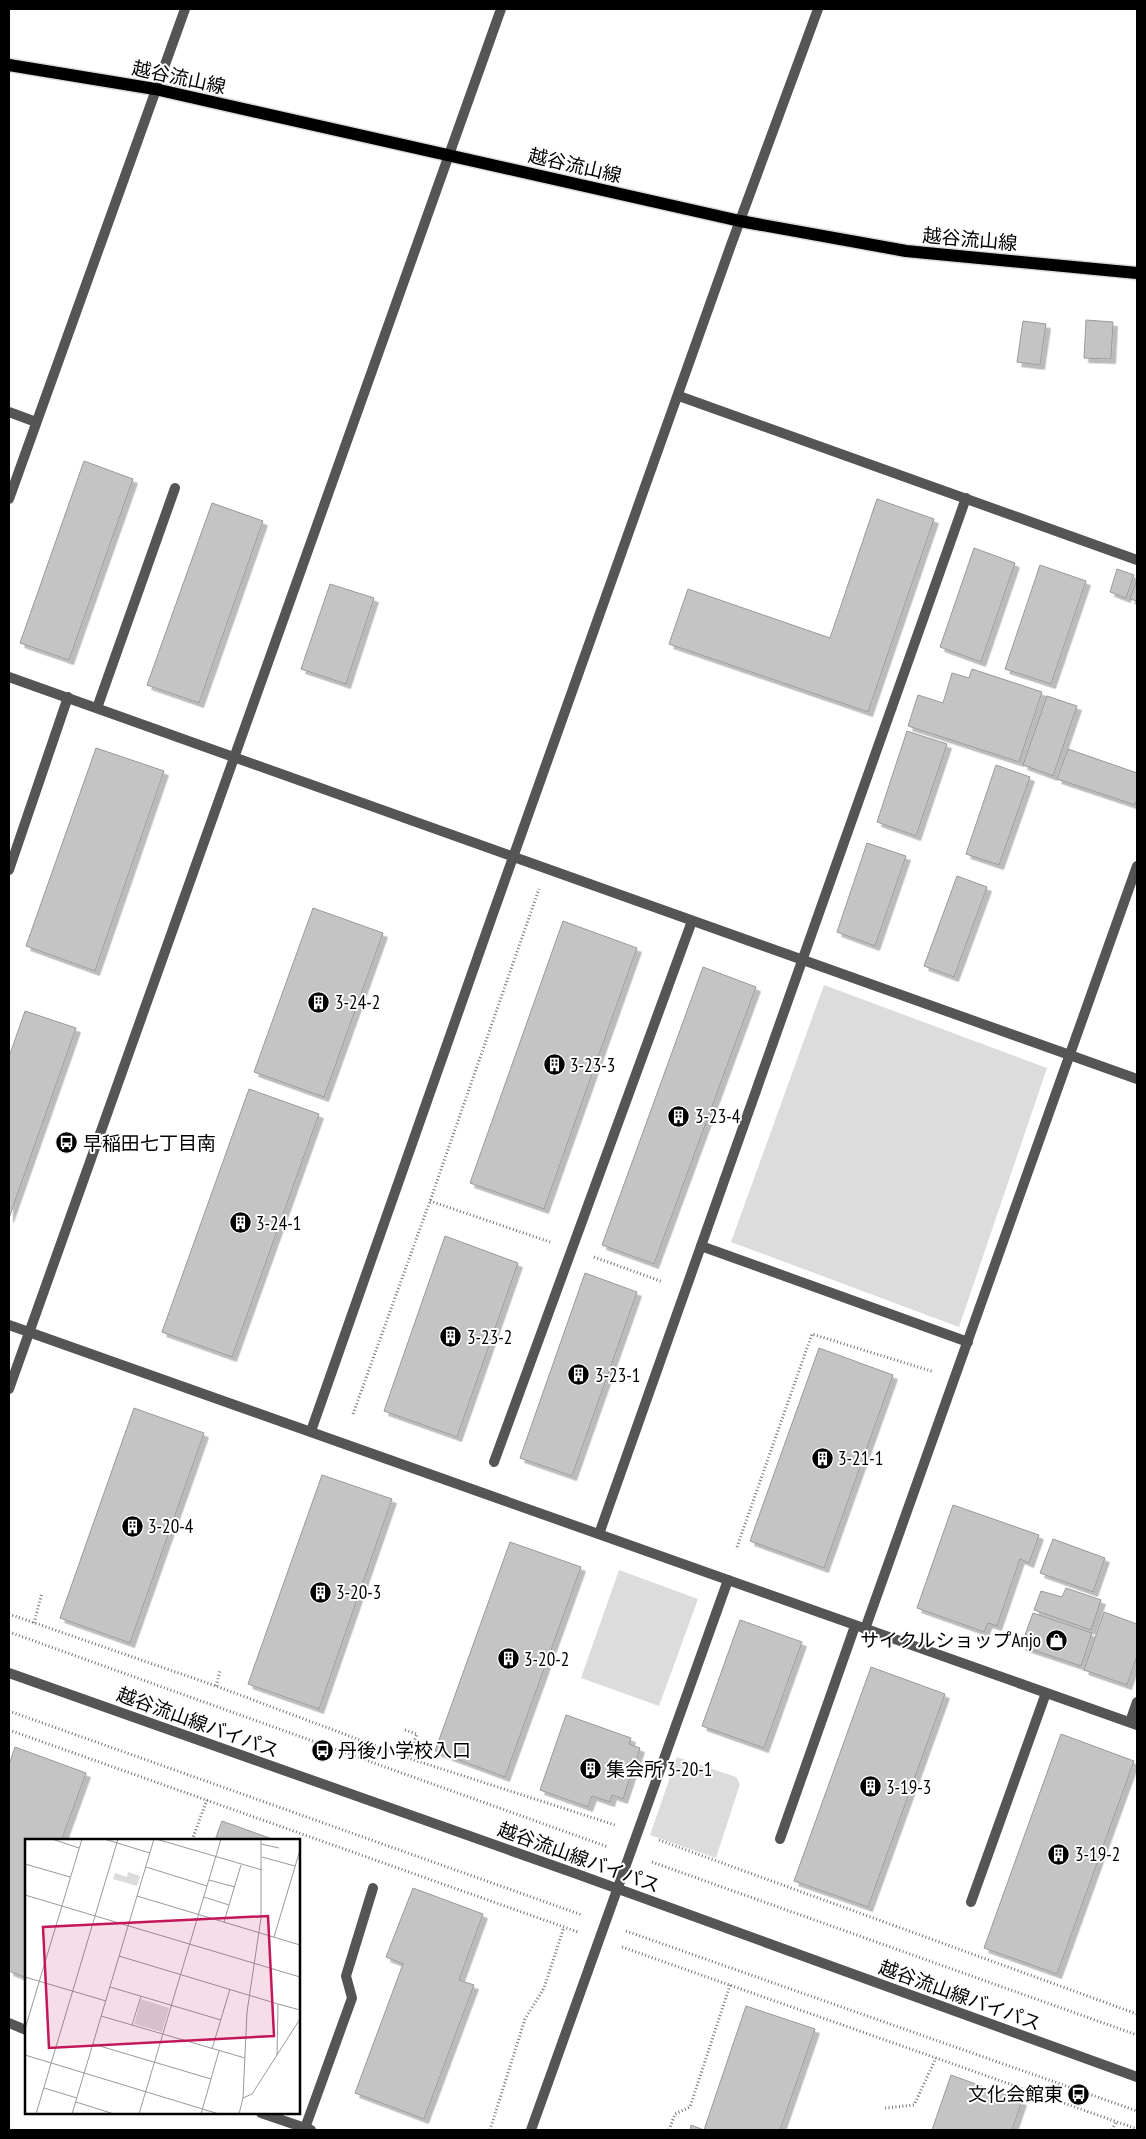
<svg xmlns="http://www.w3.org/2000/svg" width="1146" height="2139" font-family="'PT Sans Narrow','Noto Sans JP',sans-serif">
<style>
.green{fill:#dcdcdc}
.building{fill:#c4c4c4;stroke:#999;filter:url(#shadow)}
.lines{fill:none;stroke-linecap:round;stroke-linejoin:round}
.primary-casing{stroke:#dbdbdb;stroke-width:15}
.path{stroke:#777;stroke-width:3;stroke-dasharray:1 2.5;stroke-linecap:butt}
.service{stroke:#555;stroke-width:10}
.minor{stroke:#555;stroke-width:10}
.tertiary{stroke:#555;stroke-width:10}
.primary{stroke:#000;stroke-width:12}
.labels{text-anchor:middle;stroke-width:4;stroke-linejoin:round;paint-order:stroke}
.street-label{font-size:19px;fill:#000;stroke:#fff}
.poi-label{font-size:19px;fill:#000;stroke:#fff;text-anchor:start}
.inset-road{fill:none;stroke:#999;stroke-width:1}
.view{fill:#c2185b;fill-opacity:0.15;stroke:#c2185b;stroke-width:2.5}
.inset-edge{fill:none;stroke:#000;stroke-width:2.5}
</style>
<defs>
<filter id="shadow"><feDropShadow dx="4.5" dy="4.5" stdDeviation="0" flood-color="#0004"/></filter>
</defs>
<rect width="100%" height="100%" fill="#fff"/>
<g class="green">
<polygon points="824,985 1047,1068 959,1327 731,1242"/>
<polygon points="619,1570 698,1599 659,1706 581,1678"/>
<polygon points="677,1757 736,1777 740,1784 716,1858 650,1835"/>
</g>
<g class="building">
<polygon points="1086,320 1113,322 1111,359 1084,358"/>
<polygon points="1023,321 1046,324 1040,365 1017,362"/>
<polygon points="84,461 133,479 69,660 20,643"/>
<polygon points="877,499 934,519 868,712 669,644 688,589 830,638"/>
<polygon points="212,503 263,521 199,703 147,685"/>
<polygon points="974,548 1015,563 981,662 940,647"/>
<polygon points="1040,565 1086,581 1051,684 1005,669"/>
<polygon points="1117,569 1134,575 1126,598 1110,592"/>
<polygon points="1137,579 1137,601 1130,599"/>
<polygon points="330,584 374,598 346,684 301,669"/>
<polygon points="972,669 1042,692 1019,762 908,726 918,695 943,703 952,673 969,678"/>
<polygon points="1047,696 1077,706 1053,776 1023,765"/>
<polygon points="907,731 947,744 916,836 877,822"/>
<polygon points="96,748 164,771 95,971 26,946"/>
<polygon points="1068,749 1137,773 1137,799 1135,805 1057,779"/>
<polygon points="996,765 1030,777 999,865 966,854"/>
<polygon points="867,843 906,856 875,946 837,932"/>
<polygon points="957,876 987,887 954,977 924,966"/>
<polygon points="313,908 383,933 324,1097 254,1072"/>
<polygon points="563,921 637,948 544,1209 470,1183"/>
<polygon points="703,967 756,987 654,1264 602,1245"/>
<polygon points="25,1011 76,1028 9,1218 9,1057"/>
<polygon points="249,1089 319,1114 232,1357 162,1332"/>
<polygon points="445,1236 518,1263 457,1437 384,1411"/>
<polygon points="585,1273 637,1292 572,1476 520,1458"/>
<polygon points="819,1348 893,1375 824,1568 750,1541"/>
<polygon points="134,1408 204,1433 130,1643 60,1618"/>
<polygon points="322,1475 392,1499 319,1709 248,1684"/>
<polygon points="953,1505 1039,1535 1029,1563 1020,1559 997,1626 988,1623 984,1632 917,1608"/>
<polygon points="1053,1539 1105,1558 1093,1592 1040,1573"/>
<polygon points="510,1542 581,1567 505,1777 435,1751"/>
<polygon points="1066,1588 1101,1600 1091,1630 1034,1610 1041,1591 1062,1597"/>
<polygon points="1104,1612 1137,1624 1137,1656 1127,1685 1084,1670"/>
<polygon points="1033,1613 1092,1633 1081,1666 1021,1646"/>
<polygon points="740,1620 802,1642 764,1748 702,1726"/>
<polygon points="871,1667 945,1694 868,1907 794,1881"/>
<polygon points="566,1715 631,1738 629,1744 640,1748 623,1799 612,1795 610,1802 592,1796 588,1807 540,1790"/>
<polygon points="1061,1734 1134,1761 1057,1974 984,1948"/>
<polygon points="15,1747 86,1773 62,1839 65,1840 26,1840 26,1971 24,1977 9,1971 9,1765"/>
<polygon points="222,1821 275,1840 215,1840"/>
<polygon points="413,1888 483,1914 459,1980 474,1985 424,2119 355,2093 403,1964 386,1957"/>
<polygon points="746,2006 815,2029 780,2130 690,2130 691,2125 704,2130"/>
<polygon points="951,2075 1022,2101 1012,2130 932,2130"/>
</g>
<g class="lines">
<defs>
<polyline id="primary" points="9,65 155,89 740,221 906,251 1137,273"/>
</defs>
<use href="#primary" class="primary-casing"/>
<g class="path">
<polyline points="430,1201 550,1242"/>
<polyline points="594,1257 663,1282"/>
<polyline points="353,1414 430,1201 539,889"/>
<polyline points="737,1547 812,1334 934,1372"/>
<polyline points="9,1614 216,1686 408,1758 615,1825"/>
<polyline points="34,1623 42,1593"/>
<polyline points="9,1632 608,1847"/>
<polyline points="216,1686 220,1671"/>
<polyline points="9,1711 582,1915"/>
<polyline points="9,1730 578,1932"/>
<polyline points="405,1730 417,1734 408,1758"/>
<polyline points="192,1840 207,1800"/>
<polyline points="659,1840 1137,2014"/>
<polyline points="652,1862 1137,2035"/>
<polyline points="626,1931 1137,2111"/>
<polyline points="622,1947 1137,2129"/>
<polyline points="885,2108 914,2105 936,2058"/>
<polyline points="490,2130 525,2019 544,1988 564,1927"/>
<polyline points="669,2130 675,2114 690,2107 730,1985"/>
<polyline points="1112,2130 1116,2122"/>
</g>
<g class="service">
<polyline points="97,708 175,488"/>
<polyline points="9,870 68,697"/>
<polyline points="494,1462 692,921"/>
<polyline points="780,1839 855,1626"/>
<polyline points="971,1902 1046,1693"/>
<polyline points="305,2128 352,1998 346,1976 373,1888"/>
</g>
<g class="minor">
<polyline points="679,396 1137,560"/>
<polyline points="9,412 36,422"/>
<polyline points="9,499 185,9"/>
<polyline points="9,677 1137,1079"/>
<polyline points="701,1246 968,1342"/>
<polyline points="9,1325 1137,1725"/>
<polyline points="311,1431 490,922 731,245 818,9"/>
<polyline points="599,1534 966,498"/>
<polyline points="865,1629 1137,866"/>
<polyline points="1130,1722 1137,1702"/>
<polyline points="9,2023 26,2030"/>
<polyline points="261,2113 311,2130"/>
<polyline points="531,2130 728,1580"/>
</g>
<g class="tertiary">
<polyline points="9,1389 501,9"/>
<polyline points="9,1673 577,1874 1137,2077"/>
</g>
<use href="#primary" class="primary"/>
</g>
<defs>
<symbol id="building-disc" viewBox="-11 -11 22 22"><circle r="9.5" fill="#000" stroke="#fff"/><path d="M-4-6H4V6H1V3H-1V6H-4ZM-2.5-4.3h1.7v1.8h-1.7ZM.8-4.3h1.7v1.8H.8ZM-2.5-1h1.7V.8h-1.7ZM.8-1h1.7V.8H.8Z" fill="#fff"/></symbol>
<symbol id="bus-disc" viewBox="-11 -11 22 22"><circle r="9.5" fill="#000" stroke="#fff"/><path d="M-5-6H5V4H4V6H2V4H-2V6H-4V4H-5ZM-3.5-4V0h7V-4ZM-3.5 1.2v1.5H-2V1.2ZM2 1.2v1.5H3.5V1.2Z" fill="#fff"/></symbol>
<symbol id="shop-disc" viewBox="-11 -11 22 22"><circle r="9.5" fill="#000" stroke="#fff"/><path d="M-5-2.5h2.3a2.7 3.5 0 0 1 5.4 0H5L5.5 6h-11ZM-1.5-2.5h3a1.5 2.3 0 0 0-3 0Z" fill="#fff"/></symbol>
</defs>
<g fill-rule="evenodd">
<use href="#building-disc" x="306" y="990" width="25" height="25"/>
<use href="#building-disc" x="542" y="1052" width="25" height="25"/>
<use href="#building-disc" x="666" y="1104" width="25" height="25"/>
<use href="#bus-disc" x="54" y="1130" width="25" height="25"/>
<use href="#building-disc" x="228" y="1210" width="25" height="25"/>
<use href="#building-disc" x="438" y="1324" width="25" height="25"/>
<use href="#building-disc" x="566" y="1362" width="25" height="25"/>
<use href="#building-disc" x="810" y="1446" width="25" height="25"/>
<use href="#building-disc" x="120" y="1514" width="25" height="25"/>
<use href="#building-disc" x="308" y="1580" width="25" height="25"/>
<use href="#shop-disc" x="1044" y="1628" width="25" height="25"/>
<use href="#building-disc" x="496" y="1646" width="25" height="25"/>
<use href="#bus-disc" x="310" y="1738" width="25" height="25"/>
<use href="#building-disc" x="578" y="1756" width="25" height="25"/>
<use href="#building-disc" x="858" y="1774" width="25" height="25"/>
<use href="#building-disc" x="1046" y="1842" width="25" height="25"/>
<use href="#bus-disc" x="1066" y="2082" width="25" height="25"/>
</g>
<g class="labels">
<g class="street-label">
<text transform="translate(179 77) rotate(12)" y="7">越谷流山線</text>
<text transform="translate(575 165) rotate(13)" y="7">越谷流山線</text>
<text transform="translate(970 239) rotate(5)" y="7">越谷流山線</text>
<text transform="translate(198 1722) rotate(20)" y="7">越谷流山線バイパス</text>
<text transform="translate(579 1857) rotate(20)" y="7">越谷流山線バイパス</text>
<text transform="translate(960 1995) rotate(20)" y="7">越谷流山線バイパス</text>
</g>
<g class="poi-label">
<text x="335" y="1009">3-24-2</text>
<text x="570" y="1072">3-23-3</text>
<text x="695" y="1123">3-23-4</text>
<text x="83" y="1150">早稲田七丁目南</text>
<text x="256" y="1230">3-24-1</text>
<text x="467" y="1344">3-23-2</text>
<text x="595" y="1382">3-23-1</text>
<text x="838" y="1465">3-21-1</text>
<text x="148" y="1533">3-20-4</text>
<text x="336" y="1599">3-20-3</text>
<text x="1041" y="1647" text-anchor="end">サイクルショップAnjo</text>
<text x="524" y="1666">3-20-2</text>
<text x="338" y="1757">丹後小学校入口</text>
<text x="606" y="1776">集会所 3-20-1</text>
<text x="886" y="1794">3-19-3</text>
<text x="1075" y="1861">3-19-2</text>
<text x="1063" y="2101" text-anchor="end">文化会館東</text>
</g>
</g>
<g transform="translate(25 1839)">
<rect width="275" height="275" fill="#fff"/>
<path d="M103 33 115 37 112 47 88 40 90 34 102 38ZM116 160 144 169 137 193 109 185Z" fill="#dcdcdc"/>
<path class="inset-road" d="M27 0 54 9M79 0 125 14M131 0 237 31M236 5 254 9M237 18 270 27M0 25 45 38M121 28 182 47M184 41 210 48M0 56 275 138M112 57 275 106M179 58 204 66M199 83 216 26M249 98 275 11M94 117 253 165 252 216M0 138 81 162M85 148 196 181M253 165 275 171M76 177 220 219M107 186 116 157M0 190 57 0M68 205 186 240M187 210 205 150M0 216 194 275M19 249 52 259M218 259 227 255 275 180M51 263 89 275M11 275 93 0M47 275 129 0M114 275 196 0M176 275 194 212M214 275 218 259 222 173 236 79V0"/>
<path class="view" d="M243 77 249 197 24 209 18 88Z"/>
<rect width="275" height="275" class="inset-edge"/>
</g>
<rect width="1146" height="2139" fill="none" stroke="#000000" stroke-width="20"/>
</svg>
